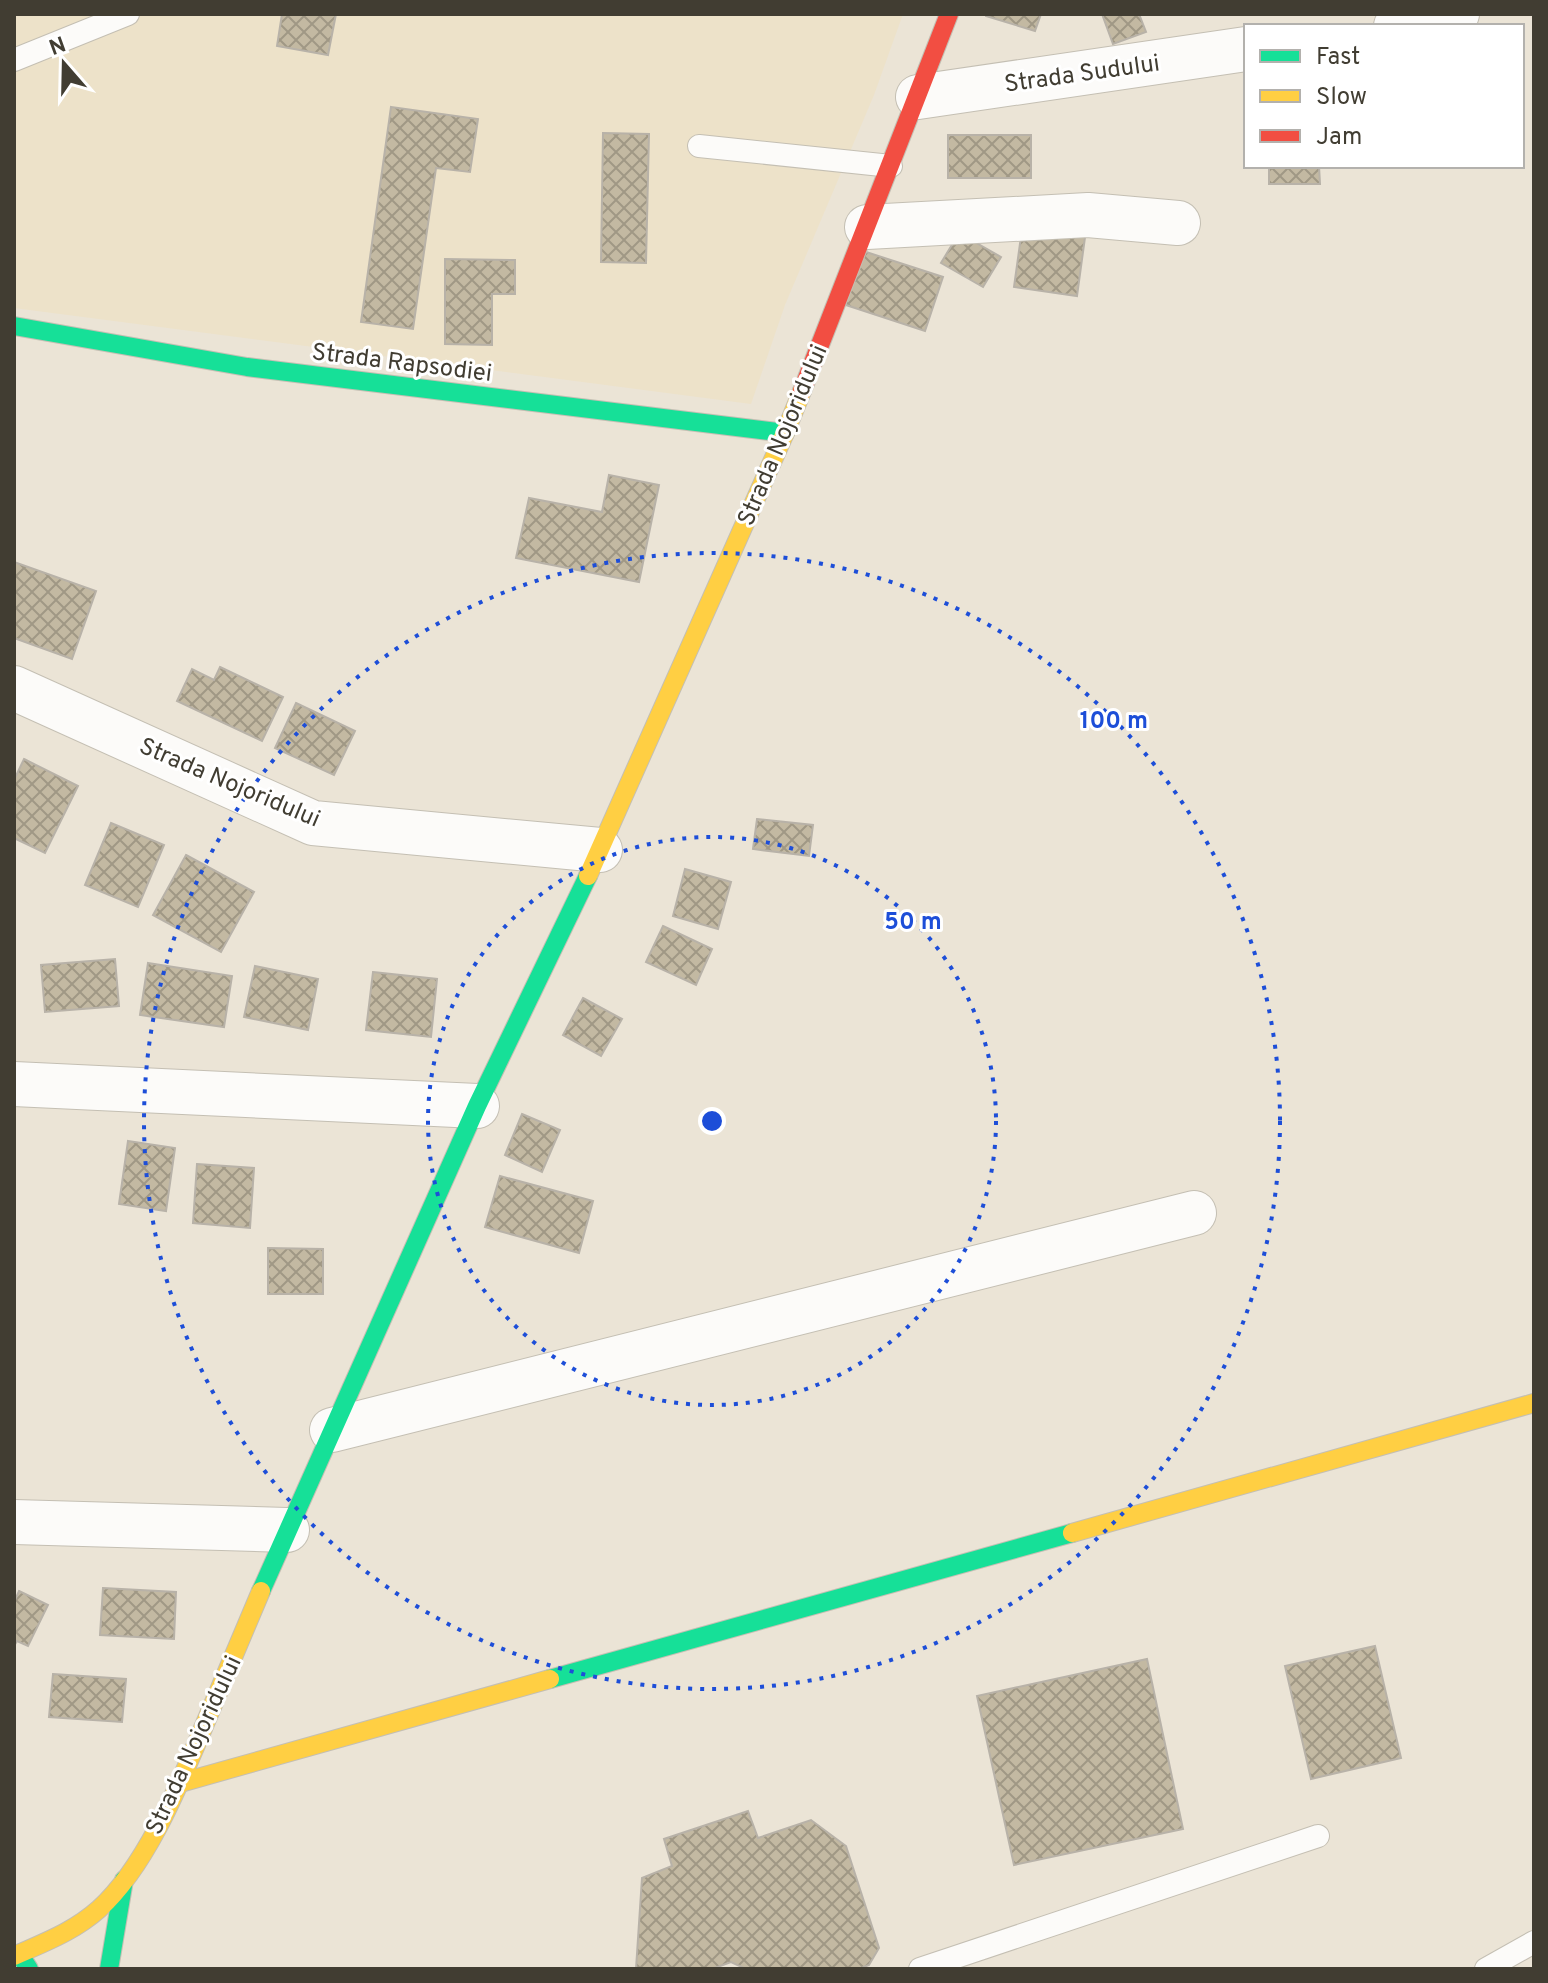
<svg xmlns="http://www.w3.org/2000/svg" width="1548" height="1983" font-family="Overpass,sans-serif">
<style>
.built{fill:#ede2c9}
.building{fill:url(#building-cross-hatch);stroke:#b8b2a8;stroke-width:2}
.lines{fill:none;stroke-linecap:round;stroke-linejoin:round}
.lane-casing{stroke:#c4bfb3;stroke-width:24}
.street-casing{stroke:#c4bfb3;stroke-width:46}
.fast-casing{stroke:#c4bfb3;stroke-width:20}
.slow-casing{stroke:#c4bfb3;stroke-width:20}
.jam-casing{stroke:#c4bfb3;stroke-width:20}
.lane{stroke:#fcfbf9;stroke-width:22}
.street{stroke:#fcfbf9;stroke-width:44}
.fast{stroke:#16e098;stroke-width:18}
.slow{stroke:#ffcf43;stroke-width:18}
.jam{stroke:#f24e42;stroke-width:18}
.ring{fill:none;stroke:#1d4ed8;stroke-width:4;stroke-dasharray:4 8}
.labels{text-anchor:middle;stroke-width:6;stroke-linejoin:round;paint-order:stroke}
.street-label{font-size:24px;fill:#413d32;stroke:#fff}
.centre{fill:#1d4ed8;stroke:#fff;stroke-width:4}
.ring-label{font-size:24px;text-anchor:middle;font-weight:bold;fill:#1d4ed8;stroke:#fff;stroke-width:6;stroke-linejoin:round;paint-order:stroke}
</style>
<defs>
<pattern id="building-cross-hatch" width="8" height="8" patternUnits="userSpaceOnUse" patternTransform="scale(2)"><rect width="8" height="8" fill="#c3b9a2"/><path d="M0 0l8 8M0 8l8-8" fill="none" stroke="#a09885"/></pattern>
</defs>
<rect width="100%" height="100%" fill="#ebe4d6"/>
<polygon class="built" points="14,14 903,14 874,95 785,305 751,404 14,308"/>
<g class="building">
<polygon points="282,14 336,14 328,55 277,46"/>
<polygon points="986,14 1041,14 1035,31 986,16"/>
<polygon points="1102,14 1139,14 1146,32 1113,44"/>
<polygon points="391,107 478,119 470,172 436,168 413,329 361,322"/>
<polygon points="603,133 649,134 646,263 601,262"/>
<rect x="948" y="135" width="83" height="43"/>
<polygon points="1269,166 1319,166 1320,184 1269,184"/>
<polygon points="1023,222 1086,230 1077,296 1014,287"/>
<polygon points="959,233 1001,257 983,287 941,263"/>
<polygon points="860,250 943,277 925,331 843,304"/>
<polygon points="445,259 515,260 515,294 492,294 492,345 445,344"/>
<polygon points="609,475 659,485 639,582 516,558 529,498 602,512"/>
<polygon points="14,562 96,591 72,659 14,638"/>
<polygon points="220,667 283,697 262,741 177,701 192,669 214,680"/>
<polygon points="296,703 355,731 334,775 275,748"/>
<polygon points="24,759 78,786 45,853 14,838 14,780"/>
<polygon points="757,819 813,825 809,856 753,849"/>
<polygon points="111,823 164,845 138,907 85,885"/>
<polygon points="186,855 254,892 221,952 153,915"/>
<polygon points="685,869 731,882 718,929 673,916"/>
<polygon points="663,926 712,949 696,985 646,962"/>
<polygon points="115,959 119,1006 45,1012 41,965"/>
<polygon points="148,963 232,976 224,1027 140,1015"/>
<polygon points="255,966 318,979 308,1030 244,1017"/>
<polygon points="373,972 437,979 431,1037 366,1030"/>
<polygon points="583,998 622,1019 601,1056 563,1035"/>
<polygon points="522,1114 560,1130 542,1172 505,1155"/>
<polygon points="128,1141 175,1148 166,1211 119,1204"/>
<polygon points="197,1164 254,1168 250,1228 193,1223"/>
<polygon points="500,1176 593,1201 579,1253 485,1227"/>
<polygon points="268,1248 323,1249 323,1294 268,1294"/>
<polygon points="103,1588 176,1592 174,1639 100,1635"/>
<polygon points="19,1591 48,1605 28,1646 17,1641 14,1646 14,1602"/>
<polygon points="1375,1646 1401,1758 1311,1779 1285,1666"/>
<polygon points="1147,1659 1183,1829 1014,1865 977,1696"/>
<polygon points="53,1674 126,1679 122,1722 49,1717"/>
<polygon points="748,1811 758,1838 811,1820 846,1846 879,1948 869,1965 859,1969 746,1969 731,1962 712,1969 636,1969 642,1878 672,1866 664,1839"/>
</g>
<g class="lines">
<defs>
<g id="lane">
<polyline points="14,60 128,14"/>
<polyline points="699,146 891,166"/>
<polyline points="920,1969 1318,1836"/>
<polyline points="1486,1969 1534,1942"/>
</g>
<g id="street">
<polyline points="1396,26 1457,14"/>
<polyline points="918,97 1246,49"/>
<polyline points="867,227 1088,215 1178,223"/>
<polyline points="14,688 313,823 600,850"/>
<polyline points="14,1084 477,1106"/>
<polyline points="332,1430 1194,1213"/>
<polyline points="14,1522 287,1530"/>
</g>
<g id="fast">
<polyline points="14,326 247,367 785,433"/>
<polyline points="261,1591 477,1106 588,876"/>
<polyline points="550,1679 1072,1533"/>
<polyline points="20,1955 29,1969"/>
<polyline points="109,1969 124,1880"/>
</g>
<g id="slow">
<polyline points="588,876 785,433 802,391"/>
<polyline points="1072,1533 1534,1403"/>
<polyline points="180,1783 550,1679"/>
<path d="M14 1956C45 1942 73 1932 99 1909 147 1865 179 1785 204 1726 223 1681 242 1636 261 1591"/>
</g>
<polyline id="jam" points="802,391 949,14"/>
</defs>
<use href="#lane" class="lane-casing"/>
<use href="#street" class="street-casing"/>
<use href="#fast" class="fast-casing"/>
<use href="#slow" class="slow-casing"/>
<use href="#jam" class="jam-casing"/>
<use href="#lane" class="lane"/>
<use href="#street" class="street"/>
<use href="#fast" class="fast"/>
<use href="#slow" class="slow"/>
<use href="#jam" class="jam"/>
</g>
<g class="ring">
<circle cx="712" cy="1121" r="284"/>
<circle cx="712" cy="1121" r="568"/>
</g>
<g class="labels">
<g class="street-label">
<text transform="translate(1082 73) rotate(-8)" y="8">Strada Sudului</text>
<text transform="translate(402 362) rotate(7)" y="8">Strada Rapsodiei</text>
<text transform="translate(782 435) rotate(-67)" y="8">Strada Nojoridului</text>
<text transform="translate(230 782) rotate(23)" y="8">Strada Nojoridului</text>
<text transform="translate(193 1745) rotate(-65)" y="8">Strada Nojoridului</text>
</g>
</g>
<circle cx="712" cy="1121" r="12" class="centre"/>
<g class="ring-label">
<text x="1114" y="728">100 m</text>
<text x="913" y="929">50 m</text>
</g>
<rect width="1548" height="1983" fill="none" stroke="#413d32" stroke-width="32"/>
<rect x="1244" y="24" width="280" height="144" fill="#ffffff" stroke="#b3b1ad" stroke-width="2"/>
<rect x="1260" y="50" width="40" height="12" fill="#16e098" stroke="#b3b1ad" stroke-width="2"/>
<text x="1316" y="64" font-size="24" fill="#413d32">Fast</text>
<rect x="1260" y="90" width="40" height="12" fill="#ffcf43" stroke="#b3b1ad" stroke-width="2"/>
<text x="1316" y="104" font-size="24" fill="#413d32">Slow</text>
<rect x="1260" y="130" width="40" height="12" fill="#f24e42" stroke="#b3b1ad" stroke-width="2"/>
<text x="1316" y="144" font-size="24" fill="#413d32">Jam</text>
<g transform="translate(64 64) rotate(340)" stroke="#ffffff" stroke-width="6" paint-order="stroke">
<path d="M0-6L14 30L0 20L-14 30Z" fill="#413d32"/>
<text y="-12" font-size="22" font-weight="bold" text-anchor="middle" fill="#413d32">N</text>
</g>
</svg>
